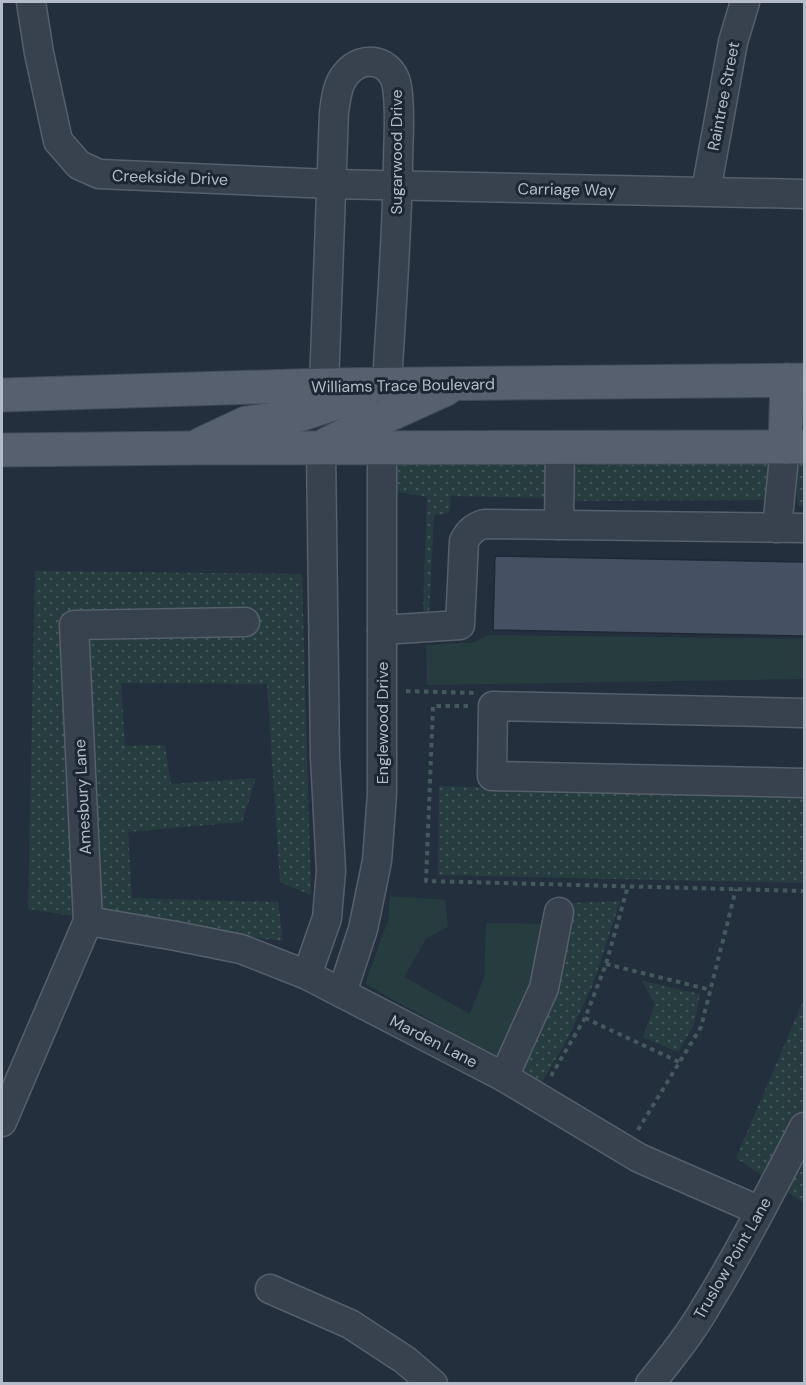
<svg xmlns="http://www.w3.org/2000/svg" width="806" height="1385" font-family="'DM Sans',sans-serif">
<style>
.grass{fill:url(#grass-dots)}
.garden{fill:#263c3f}
.building{fill:#455162;stroke:#1f2835;stroke-width:1.5}
.lines{fill:none;stroke-linecap:round;stroke-linejoin:round}
.minor-casing{stroke:#565f6c;stroke-width:31}
.major-casing{stroke:#414a57;stroke-width:35}
.path{stroke:#44595c;stroke-width:4;stroke-dasharray:4.5 4.5;stroke-linecap:butt}
.minor{stroke:#38414e;stroke-width:28}
.major{stroke:#56606e;stroke-width:33}
.labels{text-anchor:middle;stroke-width:6;stroke-linejoin:round;paint-order:stroke}
.street-label{font-size:16px;fill:#b4bcc9;stroke:#1d2633}
</style>
<defs>
<pattern id="grass-dots" width="8" height="8" patternUnits="userSpaceOnUse" patternTransform="scale(1.5)"><rect width="8" height="8" fill="#263c3f"/><path d="M2 2h.1M6 6h.1" fill="none" stroke="#435659" stroke-width="1.8" stroke-linecap="round"/></pattern>
</defs>
<rect width="100%" height="100%" fill="#242f3e"/>
<g class="grass">
<polygon points="551,455 548,498 451,496 449,513 434,515 429,615 423,616 427,497 393,491 395,459"/>
<polygon points="770,462 764,500 573,501 571,466"/>
<rect x="797" y="463" width="7" height="43"/>
<polygon points="35,571 302,574 311,895 280,882 267,684 121,683 125,746 165,745 171,784 256,778 242,822 128,832 132,898 278,902 283,941 67,915 28,909"/>
<polygon points="439,786 804,796 804,883 438,875"/>
<polygon points="620,901 594,982 567,1040 542,1082 522,1069 554,1002 565,941 570,903"/>
<polygon points="642,981 700,994 694,1025 678,1052 643,1037 655,1004"/>
<polygon points="804,999 804,1203 736,1158"/>
</g>
<g class="garden">
<polygon points="487,635 804,639 804,679 427,685 426,645 475,642"/>
<polygon points="390,896 445,900 448,927 426,939 404,977 470,1014 484,977 486,923 545,924 532,984 498,1058 365,984 388,920"/>
</g>
<polygon class="building" points="495,556 804,562 804,636 493,630"/>
<g class="lines">
<defs>
<g id="minor">
<polyline points="31,2 39,53 58,141 79,165 99,174 330,184 804,194"/>
<polyline points="706,191 733,42 745,2"/>
<path d="M324 385 334 112C336 99 337 84 346 74 363 53 393 60 397 87 401 112 398 139 398 165 397 238 391 311 387 385"/>
<polyline points="559,525 560,448"/>
<polyline points="777,528 785,447"/>
<path d="M382 630 460 625 464 541C469 532 474 527 484 524L804 528"/>
<polyline points="804,713 493,706 492,776 804,783"/>
<polyline points="88,921 176,936 241,949 307,975 504,1077 639,1158 760,1211"/>
<polyline points="307,975 327,918 331,871 325,757 321,448"/>
<polyline points="342,993 363,929 377,861 382,794 382,448"/>
<polyline points="504,1077 544,988 559,912"/>
<polyline points="2,1122 88,921 74,625 245,622"/>
<polyline points="270,1289 350,1324 405,1360 433,1384"/>
<path d="M650 1384C670 1359 691 1333 707 1305 742 1248 773 1187 804 1127"/>
</g>
<g id="major">
<polyline points="2,395 324,385 804,380"/>
<polyline points="201,444 246,423 296,416 363,394"/>
<polyline points="327,444 347,434 446,389"/>
<polyline points="785,447 787,380"/>
<polyline points="2,450 192,448 804,447"/>
</g>
</defs>
<use href="#minor" class="minor-casing"/>
<use href="#major" class="major-casing"/>
<g class="path">
<polyline points="406,691 474,693"/>
<polyline points="468,706 433,706 426,881 804,891"/>
<polyline points="606,964 711,990"/>
<polyline points="585,1018 679,1062"/>
<polyline points="551,1076 585,1018 606,964 628,886"/>
<polyline points="638,1130 701,1027 736,889"/>
</g>
<use href="#minor" class="minor"/>
<use href="#major" class="major"/>
</g>
<g class="labels">
<g class="street-label">
<text transform="translate(723 96) rotate(-79)" y="6">Raintree Street</text>
<text transform="translate(396 152) rotate(-90)" y="6">Sugarwood Drive</text>
<text transform="translate(170 177) rotate(2)" y="6">Creekside Drive</text>
<text transform="translate(567 189) rotate(1)" y="6">Carriage Way</text>
<text transform="translate(403 385) rotate(-1)" y="6">Williams Trace Boulevard</text>
<text transform="translate(382 723) rotate(-90)" y="6">Englewood Drive</text>
<text transform="translate(82 797) rotate(-93)" y="6">Amesbury Lane</text>
<text transform="translate(434 1041) rotate(27)" y="6">Marden Lane</text>
<text transform="translate(732 1258) rotate(-60)" y="6">Truslow Point Lane</text>
</g>
</g>
<rect width="806" height="1385" fill="none" stroke="#b4bcc9" stroke-width="6"/>
</svg>
